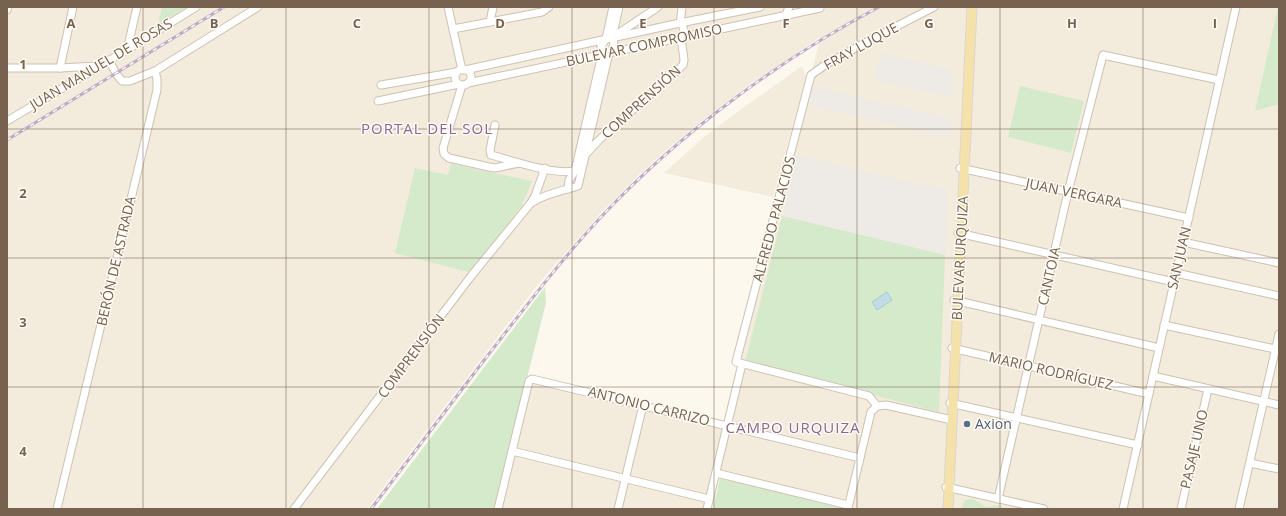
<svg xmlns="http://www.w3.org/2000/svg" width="1286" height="516" font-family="'Open Sans',sans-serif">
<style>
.residential{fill:#f3ebdc}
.industrial{fill:#eeeae5}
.green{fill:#d4eacb}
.water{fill:#c2dce5;stroke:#a8cad6}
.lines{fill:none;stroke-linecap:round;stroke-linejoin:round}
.minor-casing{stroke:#cec1b2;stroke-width:9}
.major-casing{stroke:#dcd6d2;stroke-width:11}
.minor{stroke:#fff;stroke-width:7}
.major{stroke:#f5e2ab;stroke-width:9}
.rail-casing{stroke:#bdaac7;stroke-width:3}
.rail{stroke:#fefbf4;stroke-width:1.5;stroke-dasharray:4.5;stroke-linecap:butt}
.grid{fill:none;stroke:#776250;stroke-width:1;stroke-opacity:0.55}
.service-dot{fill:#5c6f8a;stroke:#fefbf4;stroke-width:1.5}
.labels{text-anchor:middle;stroke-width:3;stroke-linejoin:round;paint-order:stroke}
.street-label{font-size:14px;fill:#776250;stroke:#fefbf4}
.service-label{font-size:14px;fill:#4e5e75;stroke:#fefbf4;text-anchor:start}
.neighbourhood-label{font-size:15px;letter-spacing:1px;fill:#896892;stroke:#fefbf4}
.grid-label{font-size:13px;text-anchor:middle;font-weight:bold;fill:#776250;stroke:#fefbf4;stroke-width:3;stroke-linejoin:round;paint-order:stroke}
</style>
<rect width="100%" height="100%" fill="#fcf8ed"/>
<g class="residential">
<polygon points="7,7 1279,7 1279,509 848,509 848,506 716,473 707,509 498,509 529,381 727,425 742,364 736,362 811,76 820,37 752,83 718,108 673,144 641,173 600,214 538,284 367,509 7,509"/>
<polygon points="802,66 806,77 773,197 664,173 703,138 733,115"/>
</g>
<g class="industrial">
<polygon points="881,53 953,70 952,97 874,80"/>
<polygon points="813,86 951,119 951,138 809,105"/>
<polygon points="797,155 878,175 948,190 945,255 782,216"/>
</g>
<g class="green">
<polygon points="162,7 187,7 158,24"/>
<polygon points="1278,7 1279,104 1255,111"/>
<polygon points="1020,86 1084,101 1071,153 1008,137"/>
<polygon points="451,164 532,181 521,207 469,272 395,253 415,168 448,175"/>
<polygon points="782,216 945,255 939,412 745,362"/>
<polygon points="545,287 546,303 494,509 377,509"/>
<polygon points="720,478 841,507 841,509 713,509"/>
<polygon points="973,499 986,507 997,505 1006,509 961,509 965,500"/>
</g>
<polygon class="water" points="887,292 892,300 877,310 872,302"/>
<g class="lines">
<defs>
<g id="minor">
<polyline points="448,7 462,70"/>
<polyline points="934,7 872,39 825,65 811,75 736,362 869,396 877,406 886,405 952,420"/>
<polyline points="7,10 8,7"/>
<polyline points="786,15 789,7"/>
<polyline points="490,22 493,7"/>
<polyline points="453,29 542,12 549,7"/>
<polyline points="616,35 658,7"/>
<polyline points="127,50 137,7"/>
<path d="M109 60C113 68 116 75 122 81H130L155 71 258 7"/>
<polyline points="7,68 60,68 97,66"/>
<polyline points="60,68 73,7"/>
<circle cx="463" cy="77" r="8"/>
<polyline points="465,70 680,23 760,7"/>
<polyline points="468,83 820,8"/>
<polyline points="381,85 457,72"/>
<polyline points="462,85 443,148 444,154 449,158 489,167 495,168 519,163"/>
<polyline points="378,101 459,84"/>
<polyline points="7,121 127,50 196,7"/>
<path d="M495 125 490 150 491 155C510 160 559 177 577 170"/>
<path d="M585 155 599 140 683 65 684 60 681 37C687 30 682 28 681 21 680 17 682 11 682 7"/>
<polyline points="960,168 1189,218"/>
<polyline points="568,189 569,180 575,171 602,54 601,46 606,39 613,7"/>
<path d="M533 202C547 193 563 191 578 186L609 53C613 48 616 44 612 38L619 7"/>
<polyline points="958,233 1174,282"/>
<polyline points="1183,242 1279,263"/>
<polyline points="1176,273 1279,296"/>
<polyline points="954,300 1159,348"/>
<polyline points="1164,325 1275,349"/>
<polyline points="952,348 1149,394"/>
<polyline points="1153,376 1279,405"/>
<polyline points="950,403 1138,445"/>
<polyline points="512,451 709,499"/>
<polyline points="1250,463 1279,469"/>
<polyline points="716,473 848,505"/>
<polyline points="946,487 1044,509"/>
<polyline points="998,499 1068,192 1103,55 1219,80"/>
<polyline points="848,508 871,412 877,406"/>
<polyline points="57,509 157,90 157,79 155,71"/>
<polyline points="294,509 472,275 530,204 535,196 545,168"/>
<polyline points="498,509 529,381 532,379 860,458"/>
<polyline points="618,509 643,405"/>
<polyline points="707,509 742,364"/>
<polyline points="1123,509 1236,7"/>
<polyline points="1181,509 1208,389"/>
<polyline points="1239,509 1279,334"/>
</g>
<polyline id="major" points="948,509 972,7"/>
</defs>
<use href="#minor" class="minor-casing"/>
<use href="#major" class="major-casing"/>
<use href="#minor" class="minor"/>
<use href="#major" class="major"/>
<defs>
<g id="rail">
<polyline points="7,140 224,7"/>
<path d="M371 509C409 459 447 409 485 359 523 310 560 261 602 216 679 134 780 59 879 7"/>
</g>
</defs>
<use href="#rail" class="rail-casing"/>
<use href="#rail" class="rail"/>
</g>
<path class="grid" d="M143 7V509M286 7V509M429 7V509M572 7V509M714 7V509M857 7V509M1000 7V509M1143 7V509M7 129H1279M7 258H1279M7 387H1279"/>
<circle class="service-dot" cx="967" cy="424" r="4"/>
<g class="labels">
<g class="street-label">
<text transform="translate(644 45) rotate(-12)" y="5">BULEVAR COMPROMISO</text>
<text transform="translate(861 46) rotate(-29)" y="5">FRAY LUQUE</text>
<text transform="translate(101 64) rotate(-31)" y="5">JUAN MANUEL DE ROSAS</text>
<text transform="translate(641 102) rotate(-42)" y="5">COMPRENSIÓN</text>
<text transform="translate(1074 193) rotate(12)" y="5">JUAN VERGARA</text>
<text transform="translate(774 219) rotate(-75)" y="5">ALFREDO PALACIOS</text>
<text transform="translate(960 258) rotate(-87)" y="5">BULEVAR URQUIZA</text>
<text transform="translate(1179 258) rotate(-77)" y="5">SAN JUAN</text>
<text transform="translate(116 261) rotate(-77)" y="5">BERÓN DE ASTRADA</text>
<text transform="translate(1049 276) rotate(-77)" y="5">CANTOIA</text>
<text transform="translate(411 356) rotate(-53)" y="5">COMPRENSIÓN</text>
<text transform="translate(1051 371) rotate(13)" y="5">MARIO RODRÍGUEZ</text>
<text transform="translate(649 406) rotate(14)" y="5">ANTONIO CARRIZO</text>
<text transform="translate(1194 449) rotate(-77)" y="5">PASAJE UNO</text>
</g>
<g class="service-label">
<text x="975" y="429">Axion</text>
</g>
<g class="neighbourhood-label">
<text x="427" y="134">PORTAL DEL SOL</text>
<text x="793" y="433">CAMPO URQUIZA</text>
</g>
</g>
<g class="grid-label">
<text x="71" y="28">A</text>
<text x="214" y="28">B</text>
<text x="357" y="28">C</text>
<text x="500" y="28">D</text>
<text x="643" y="28">E</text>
<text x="786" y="28">F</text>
<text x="929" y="28">G</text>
<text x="1072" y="28">H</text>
<text x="1215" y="28">I</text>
<text x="23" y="69">1</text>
<text x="23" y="198">2</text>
<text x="23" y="327">3</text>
<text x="23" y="456">4</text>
</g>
<rect width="1286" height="516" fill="none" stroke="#776250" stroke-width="16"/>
</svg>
